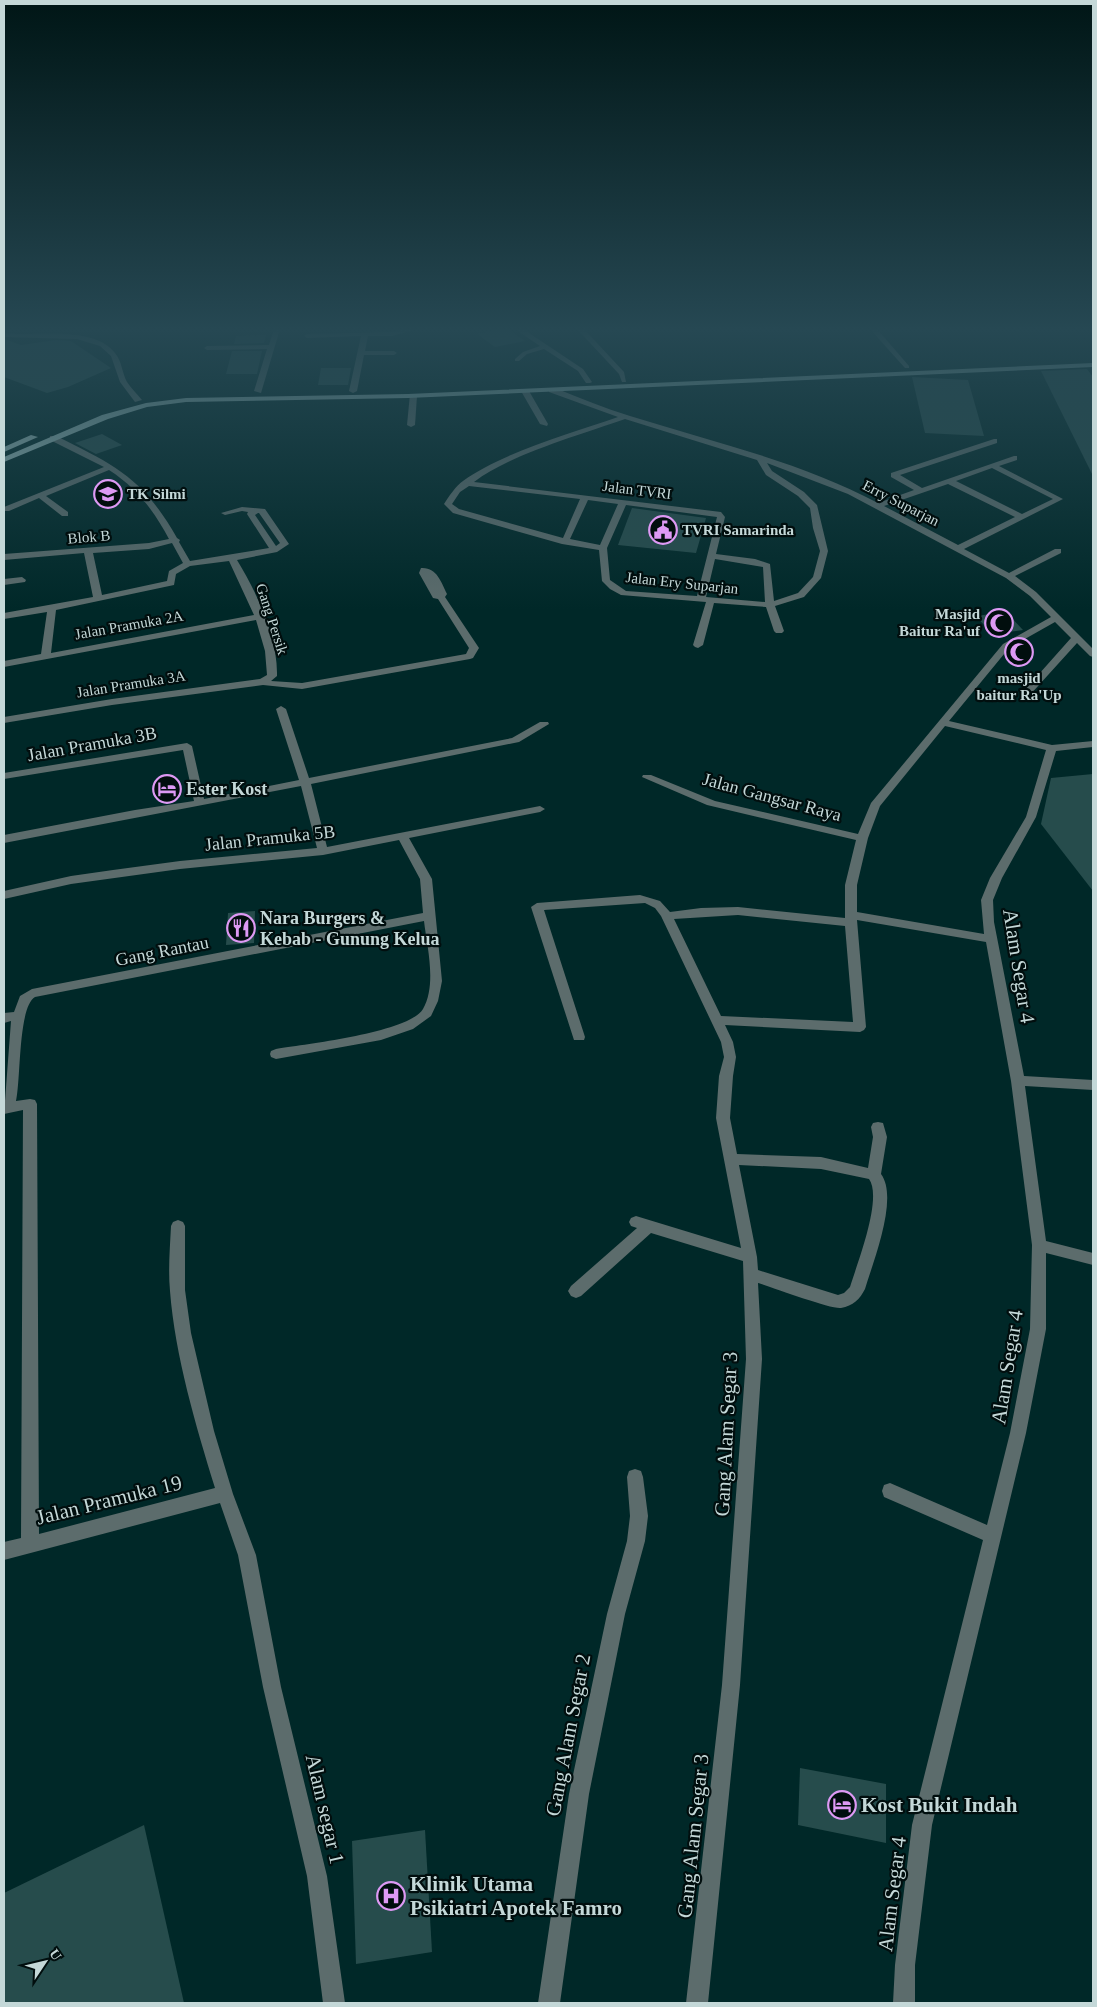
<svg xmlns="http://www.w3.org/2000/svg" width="1097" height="2007" font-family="'Times New Roman',serif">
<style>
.building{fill:#264c4c}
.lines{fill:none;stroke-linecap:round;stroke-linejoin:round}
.minor{fill:#5c6c6c;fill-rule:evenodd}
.major{fill:#96b8b7;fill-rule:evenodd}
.labels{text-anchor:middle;stroke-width:4.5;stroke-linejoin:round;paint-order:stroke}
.far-street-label{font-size:15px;fill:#c4d8d8;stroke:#010e0e}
.far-poi-label{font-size:15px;font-weight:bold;fill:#c4d8d8;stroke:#010e0e;text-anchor:start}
.street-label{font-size:18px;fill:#c4d8d8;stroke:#010e0e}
.poi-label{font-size:18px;font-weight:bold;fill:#c4d8d8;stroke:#010e0e;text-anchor:start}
.near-street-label{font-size:21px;fill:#c4d8d8;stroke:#010e0e}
.near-poi-label{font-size:21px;font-weight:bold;fill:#c4d8d8;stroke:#010e0e;text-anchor:start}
</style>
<rect width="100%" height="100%" fill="#002828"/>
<g class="building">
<polygon points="500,329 508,329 525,341 495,347 477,334"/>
<polygon points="266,335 264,343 234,344 236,336"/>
<polygon points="4,339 21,345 56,340 71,341 111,368 68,387 47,393 4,377"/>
<polygon points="232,351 262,351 257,374 226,374"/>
<polygon points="321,368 351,368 348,385 318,385"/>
<polygon points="1087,369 1093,377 1093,476 1041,371"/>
<polygon points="912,377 968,380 984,436 925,433"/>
<polygon points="102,434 122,445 96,454 75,443"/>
<polygon points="632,508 706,518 696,553 618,545"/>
<polygon points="1006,612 1023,630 992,634 976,616"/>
<polygon points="1093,774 1093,891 1041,824 1051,778"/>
<polygon points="255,911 254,943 226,945 228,913"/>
<polygon points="800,1768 886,1784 886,1843 798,1825"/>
<polygon points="144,1825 184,2003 4,2003 4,1893"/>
<polygon points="425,1830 432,1952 356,1964 352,1841"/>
</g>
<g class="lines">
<g class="minor">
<polygon points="274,329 280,329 261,393 254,391 267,349 207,350 204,348 207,346 269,345"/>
<polygon points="405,329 417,329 392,336 368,336 365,351 394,351 397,353 394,355 364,355 357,391 353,393 349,391 361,336 307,338 304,336 307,334 392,332"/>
<polygon points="515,329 523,329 583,369 592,382 590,383 586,383 578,371 544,349 527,354 519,361 515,361 515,359 523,352 540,346"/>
<polygon points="577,329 584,329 624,372 626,382 622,382 619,374"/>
<polygon points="870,329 877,329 909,366 909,368 905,368"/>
<path d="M4 333C36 337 94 325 115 353 122 361 122 373 127 382 131 388 137 394 142 400L135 402 120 382 111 356 100 346 77 339 4 337Z"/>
<path d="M549 388H555C580 398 604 408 630 416 713 442 801 462 878 503L914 490 891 477V473L994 439H997V443L900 475 922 488 1014 456H1017V460L999 466 1063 499 964 549 1009 573 1055 549H1061V553L1015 576 1036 592 1093 649V657L1090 656 1077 643 1029 696H1023V692L1071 638 1055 622 1009 648 949 721 1052 745 1093 741V747L1056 751 1036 817 1002 878 993 900 994 922 1024 1076 1093 1080V1090L1025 1086 1046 1241 1093 1253V1265L1046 1253V1329L1026 1433 932 1825 915 1965V2003H893L895 1965 912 1825 983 1540 884 1497 882 1491 884 1485 890 1483 987 1525 1010 1433 1030 1329 1032 1245 1011 1081 986 942 857 920 866 1027 864 1030 860 1032 725 1025 733 1042 736 1057 733 1076 730 1118 737 1154 821 1157 868 1168 873 1137 871 1127 873 1123 878 1122 883 1123 887 1137 881 1174C899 1198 873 1262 865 1289 860 1299 853 1306 841 1308 833 1310 771 1287 758 1283L762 1359 740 1685 708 2003H686L722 1685 746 1359 743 1261 651 1233 581 1296 576 1298 571 1296 568 1291 571 1286 637 1228 631 1226 629 1222 631 1218 636 1216 741 1248 716 1118 719 1076 724 1057 721 1042 661 916 655 908 645 903 544 910 585 1037 584 1040H574L531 907 537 903 640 895 660 901 670 912 701 908 738 907 845 918V885L856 840 707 805 642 777 643 775H651L715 801 858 834 871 803 1003 644 1051 617 1030 596 1006 578 848 494 767 463 772 471 804 492 817 505 828 551 821 578 804 597 775 606 784 631 782 633H776L774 631 766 607 714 603 703 645 698 648 695 647 693 645 706 602 621 595 610 589 602 581 599 550 562 544 453 513 444 504C449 496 456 486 463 481 501 453 572 433 618 417L549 392ZM625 419 757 460 766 475 798 496 810 508 813 528 820 551 813 577 798 593 774 601 770 564 755 559 716 554 725 517 721 512 474 482C511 454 580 435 625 419ZM992 468 1053 499 1022 514 956 481ZM948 484 1015 517 958 545 884 506ZM469 486 580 499 563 538 459 509 452 504 460 492ZM588 500 618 504 600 545 570 539ZM626 505 717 517 697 596 626 591 610 580 607 548ZM715 559 763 567 765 602 706 597ZM945 726 1046 750 1026 817 990 878 981 900 984 934 857 912V885L868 838 880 806ZM738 915 845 926 853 1022 721 1016 674 919ZM739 1165 821 1169 869 1179C883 1198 857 1264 850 1287L844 1293 838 1295 758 1270 757 1257Z"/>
<polygon points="522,389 529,391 548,424 547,426 540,424 521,391"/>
<polygon points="410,394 417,396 415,425 411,427 407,425"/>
<path d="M50 436H56C115 465 143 478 177 538L180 540 179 542 190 561 269 548 247 514 248 512 242 511 225 515 221 513 242 507 265 509 289 544 277 552 237 560C257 593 278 637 277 676L271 681 302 683 466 654 469 648 438 599 433 598 419 573 421 568C437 567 441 582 447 594L445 597 479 648 473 658 470 659 302 689 263 685 112 705 4 723V717L112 699 260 679 267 675 265 651 256 620 4 667V661L41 654 47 612 4 619V613L93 597 84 553 4 560V554L149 543 169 539C154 511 137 488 109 470L46 496 68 512V516H62L39 498 9 511H4V507L104 467 50 440ZM258 513H259L280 543 276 546 255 515ZM172 543 183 563 169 571 167 581 102 595 93 553 149 549ZM229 561 254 615 51 653 56 610 174 585 176 574 190 566Z"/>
<polygon points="22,577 26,580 25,582 4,585 4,579"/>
<path d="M281 706 286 709 309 778 512 738 540 722H548L549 724 519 742 311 784 327 847 540 806 545 809 540 812 409 838 432 879 442 981 438 1001 431 1016 413 1029 381 1040 276 1059 271 1057 270 1054 271 1051 276 1049C305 1044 408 1033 423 1009 437 984 427 947 424 921L35 997C18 1007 21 1079 16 1101L30 1099 35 1100 37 1104 39 1534 215 1488C196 1426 175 1356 170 1291 168 1270 170 1247 171 1226L173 1222 178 1220 183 1222 185 1226V1290L191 1333 214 1431 233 1494 256 1555 281 1687 327 1876 345 2003H323L307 1876 263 1687 238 1555 220 1503 4 1560V1542L21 1538 23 1110 4 1114 11 1021 4 1023V1013L14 1012 20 996 32 989 423 913 420 879 399 840 323 855 180 869 71 884 4 899V891L71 876 113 870 180 861 317 848 301 786 4 843V835L135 810 194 801 183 750 4 779V773L187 743 192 746 204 799 299 780 276 709Z"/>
<polygon points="635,1469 641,1471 643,1477 648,1516 645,1541 625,1614 589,1794 560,2003 538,2003 569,1794 607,1614 627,1541 630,1516 627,1477 629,1471"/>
</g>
<g class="major">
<polygon points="1093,363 1093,367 408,398 186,402 147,407 108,419 4,462 4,457 102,415 146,403 186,398 408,394"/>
<polygon points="31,435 38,437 4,452 4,447"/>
</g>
</g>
<linearGradient id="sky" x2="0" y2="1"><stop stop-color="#001616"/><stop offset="0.54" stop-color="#264853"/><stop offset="1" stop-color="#264853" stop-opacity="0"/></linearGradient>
<rect width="1097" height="610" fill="url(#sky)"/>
<defs>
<symbol id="school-ring" viewBox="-11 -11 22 22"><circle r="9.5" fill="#010e0e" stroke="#dd99f4" stroke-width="1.5"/><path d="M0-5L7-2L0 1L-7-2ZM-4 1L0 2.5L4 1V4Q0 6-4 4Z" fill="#dd99f4"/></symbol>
<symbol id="civic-ring" viewBox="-11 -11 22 22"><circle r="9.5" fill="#010e0e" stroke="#dd99f4" stroke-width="1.5"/><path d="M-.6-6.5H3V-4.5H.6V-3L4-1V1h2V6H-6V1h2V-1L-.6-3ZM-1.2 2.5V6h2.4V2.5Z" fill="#dd99f4"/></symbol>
<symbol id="mosque-ring" viewBox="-11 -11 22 22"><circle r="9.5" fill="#010e0e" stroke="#dd99f4" stroke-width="1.5"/><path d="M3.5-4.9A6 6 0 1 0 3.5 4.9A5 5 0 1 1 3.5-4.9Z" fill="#dd99f4"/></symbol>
<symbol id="hotel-ring" viewBox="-11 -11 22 22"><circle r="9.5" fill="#010e0e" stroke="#dd99f4" stroke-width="1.5"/><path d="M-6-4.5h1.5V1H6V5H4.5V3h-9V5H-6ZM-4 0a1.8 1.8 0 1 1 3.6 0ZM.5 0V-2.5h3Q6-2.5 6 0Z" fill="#dd99f4"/></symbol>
<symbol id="restaurant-ring" viewBox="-11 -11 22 22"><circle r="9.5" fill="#010e0e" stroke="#dd99f4" stroke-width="1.5"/><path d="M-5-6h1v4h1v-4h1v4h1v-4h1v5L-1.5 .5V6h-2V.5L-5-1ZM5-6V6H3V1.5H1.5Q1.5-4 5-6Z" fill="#dd99f4"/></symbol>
<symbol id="hospital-ring" viewBox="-11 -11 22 22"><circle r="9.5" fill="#010e0e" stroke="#dd99f4" stroke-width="1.5"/><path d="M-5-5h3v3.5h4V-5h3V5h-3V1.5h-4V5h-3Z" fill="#dd99f4"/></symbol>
</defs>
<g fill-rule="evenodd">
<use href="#school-ring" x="92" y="478" width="32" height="32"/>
<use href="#civic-ring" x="647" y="514" width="32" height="32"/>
<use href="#mosque-ring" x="983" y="607" width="32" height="32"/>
<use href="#mosque-ring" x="1003" y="636" width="32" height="32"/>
<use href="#hotel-ring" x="151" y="773" width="32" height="32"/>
<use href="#restaurant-ring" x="225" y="912" width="32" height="32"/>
<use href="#hotel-ring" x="826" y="1789" width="32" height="32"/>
<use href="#hospital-ring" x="375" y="1880" width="32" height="32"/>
</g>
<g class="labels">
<g class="far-street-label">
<text transform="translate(637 490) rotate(7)" y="5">Jalan TVRI</text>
<text transform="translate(901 503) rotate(27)" y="5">Erry Suparjan</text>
<text transform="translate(89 537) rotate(-5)" y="5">Blok B</text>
<text transform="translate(682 583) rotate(6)" y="5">Jalan Ery Suparjan</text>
<text transform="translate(272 619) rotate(72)" y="5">Gang Persik</text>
<text transform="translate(129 625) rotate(-10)" y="5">Jalan Pramuka 2A</text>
<text transform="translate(131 684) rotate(-9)" y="5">Jalan Pramuka 3A</text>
</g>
<g class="far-poi-label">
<text x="127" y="499">TK Silmi</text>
<text x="682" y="535">TVRI Samarinda</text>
<text x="980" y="619" text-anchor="end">Masjid<tspan x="980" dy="17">Baitur Ra'uf</tspan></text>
<text x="1019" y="683" text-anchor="middle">masjid<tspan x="1019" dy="17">baitur Ra'Up</tspan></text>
</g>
<g class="street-label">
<text transform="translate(92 744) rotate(-10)" y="6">Jalan Pramuka 3B</text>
<text transform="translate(772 797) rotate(15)" y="6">Jalan Gangsar Raya</text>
<text transform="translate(270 838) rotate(-6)" y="6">Jalan Pramuka 5B</text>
<text transform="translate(162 951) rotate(-11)" y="6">Gang Rantau</text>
</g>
<g class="poi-label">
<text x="186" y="795">Ester Kost</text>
<text x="260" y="924">Nara Burgers &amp;<tspan x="260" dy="21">Kebab - Gunung Kelua</tspan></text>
</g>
<g class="near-street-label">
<text transform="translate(1019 966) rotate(81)" y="7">Alam Segar 4</text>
<text transform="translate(1007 1367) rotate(-81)" y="7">Alam Segar 4</text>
<text transform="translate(726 1434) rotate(-87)" y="7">Gang Alam Segar 3</text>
<text transform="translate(109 1500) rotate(-14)" y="7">Jalan Pramuka 19</text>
<text transform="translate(568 1735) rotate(-79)" y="7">Gang Alam Segar 2</text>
<text transform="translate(325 1809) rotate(77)" y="7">Alam segar 1</text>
<text transform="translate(693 1836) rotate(-84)" y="7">Gang Alam Segar 3</text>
<text transform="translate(892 1894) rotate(-83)" y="7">Alam Segar 4</text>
</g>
<g class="near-poi-label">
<text x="861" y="1812">Kost Bukit Indah</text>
<text x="410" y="1891">Klinik Utama<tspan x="410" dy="24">Psikiatri Apotek Famro</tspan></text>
</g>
</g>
<rect width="1097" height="2007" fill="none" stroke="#c4d8d8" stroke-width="10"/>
<g transform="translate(45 1962) rotate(55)" stroke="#010e0e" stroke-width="4" paint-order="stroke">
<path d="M0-4L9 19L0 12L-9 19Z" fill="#c4d8d8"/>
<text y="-8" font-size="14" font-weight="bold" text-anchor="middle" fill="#c4d8d8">U</text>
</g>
</svg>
